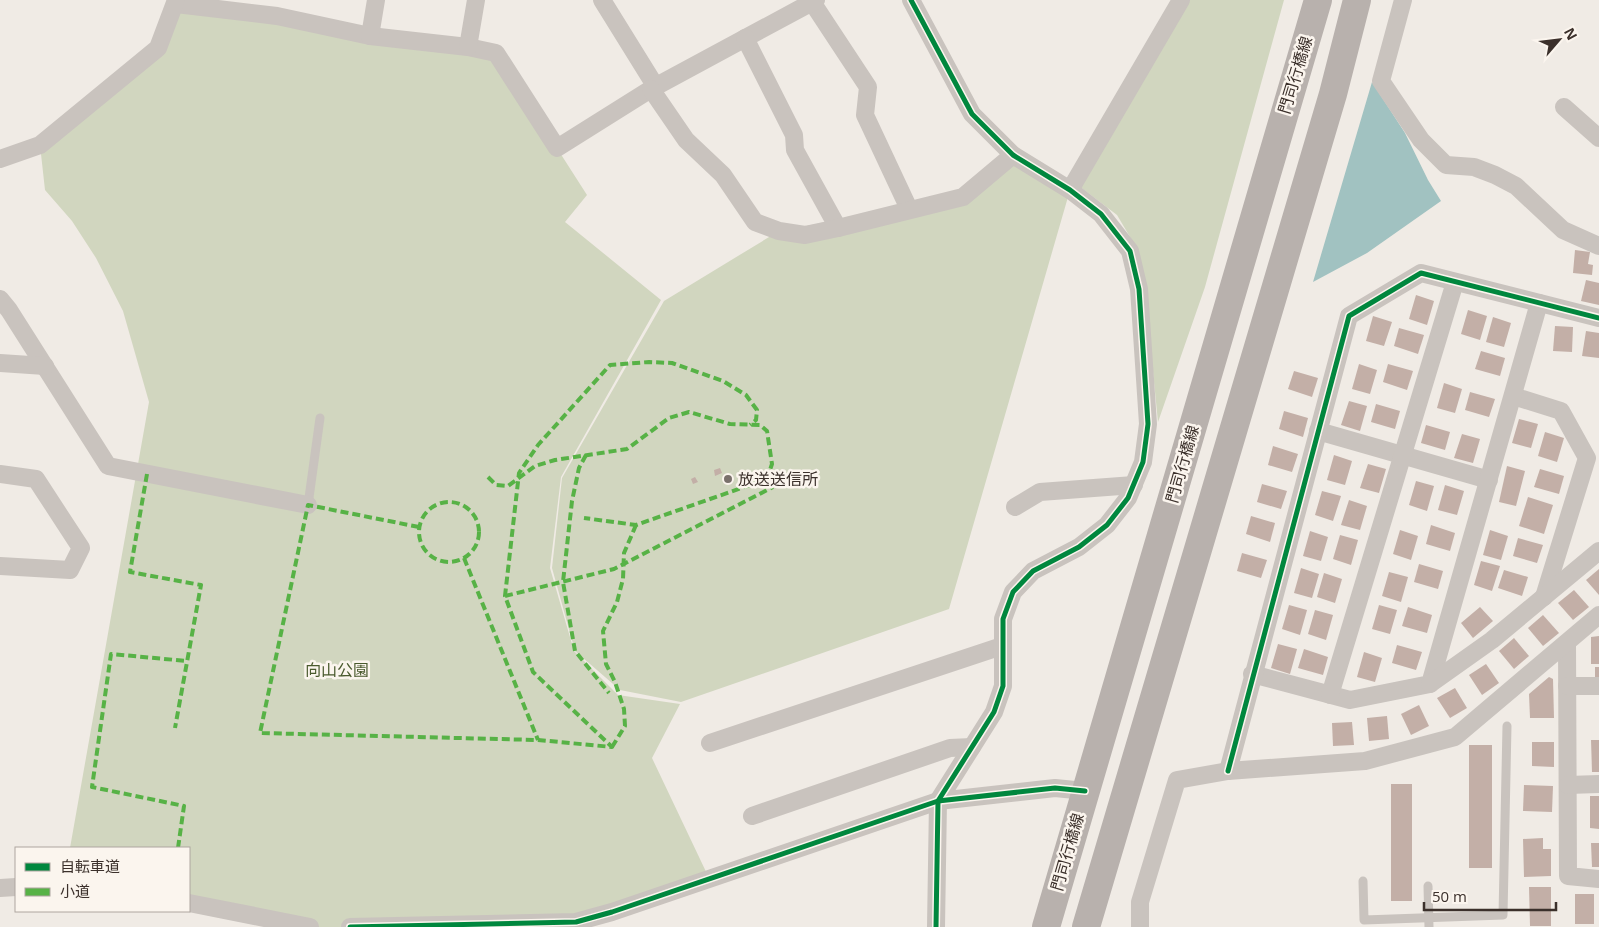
<svg xmlns="http://www.w3.org/2000/svg" width="1599" height="927" font-family="'Open Sans','Noto Sans JP',sans-serif">
<style>
.green{fill:#d1d6bf}
.water{fill:#a1c2c1}
.building{fill:#c3afa7}
.lines{fill:none;stroke-linecap:round;stroke-linejoin:round}
.service{stroke:#c9c3be;stroke-width:9}
.minor{stroke:#c9c3be;stroke-width:18}
.primary{stroke:#b8b1ad;stroke-width:28}
.quiet{stroke:#57b246;stroke-width:4;stroke-dasharray:8 4;stroke-linecap:butt}
.cycleway-casing{stroke:#fbf5ee;stroke-width:8}
.cycleway{stroke:#00873e;stroke-width:5}
.poi-dot{fill:#7a716c;stroke:#fbf5ee;stroke-width:2}
.labels{text-anchor:middle;stroke-width:5;stroke-linejoin:round;paint-order:stroke}
.street-label{font-size:16px;fill:#3b302b;stroke:#fbf5ee}
.poi-label{font-size:16px;fill:#3b302b;stroke:#fbf5ee;text-anchor:start}
.park-label{font-size:16px;fill:#4a5a2e;stroke:#fbf5ee}
</style>
<rect width="100%" height="100%" fill="#f0ebe5"/>
<g class="green">
<polygon points="1183,0 1284,0 1205,287 1158,422 1149,331 1136,247 1117,215 1079,186"/>
<polygon points="176,4 496,53 587,195 565,222 661,300 561,477 550,568 574,651 618,695 680,704 652,758 709,878 612,912 350,927 310,927 189,903 189,848 70,848 149,402 123,311 96,258 72,221 45,190 40,145 158,48"/>
<polygon points="1013,155 1070,190 949,609 681,702 620,690 575,651 552,568 562,478 664,301 779,231 963,197"/>
</g>
<polygon class="water" points="1372,82 1405,133 1428,180 1441,201 1367,253 1313,282"/>
<g class="building">
<polygon points="1575,250 1590,252 1588,264 1593,265 1592,275 1573,273"/>
<polygon points="1586,280 1599,283 1599,305 1581,301"/>
<polygon points="1416,295 1434,301 1427,325 1409,319"/>
<polygon points="1468,310 1487,316 1480,340 1461,334"/>
<polygon points="1373,316 1392,322 1384,346 1366,341"/>
<polygon points="1493,317 1511,323 1504,347 1486,342"/>
<polygon points="1555,326 1573,327 1572,352 1553,351"/>
<polygon points="1399,328 1424,335 1418,354 1394,346"/>
<polygon points="1586,331 1599,333 1599,358 1582,356"/>
<polygon points="1481,351 1505,358 1500,376 1475,369"/>
<polygon points="1359,364 1377,370 1370,394 1352,389"/>
<polygon points="1388,364 1413,371 1407,390 1383,382"/>
<polygon points="1294,371 1318,378 1312,397 1288,389"/>
<polygon points="1444,383 1462,389 1455,413 1437,408"/>
<polygon points="1470,392 1495,399 1489,417 1465,410"/>
<polygon points="1349,401 1367,406 1360,431 1341,425"/>
<polygon points="1376,404 1400,411 1395,429 1371,422"/>
<polygon points="1284,411 1308,418 1303,437 1279,429"/>
<polygon points="1519,419 1538,424 1531,448 1512,443"/>
<polygon points="1426,425 1450,432 1445,450 1421,443"/>
<polygon points="1545,432 1564,438 1557,462 1538,456"/>
<polygon points="1462,434 1480,439 1473,463 1454,458"/>
<polygon points="1273,446 1298,454 1292,472 1268,465"/>
<polygon points="1334,455 1352,461 1345,485 1327,480"/>
<polygon points="1368,464 1386,469 1379,493 1360,488"/>
<polygon points="1507,466 1525,471 1516,506 1499,502"/>
<polygon points="720,468 722,473 715,476 714,470"/>
<polygon points="1540,469 1564,476 1559,494 1534,487"/>
<polygon points="728,474 733,477 728,485 723,481"/>
<polygon points="695,477 698,482 693,484 691,479"/>
<polygon points="1416,481 1434,486 1427,511 1409,505"/>
<polygon points="1262,484 1287,491 1281,509 1257,502"/>
<polygon points="1445,485 1464,491 1457,515 1438,510"/>
<polygon points="1322,491 1341,496 1333,521 1315,515"/>
<polygon points="1528,497 1553,505 1544,534 1519,526"/>
<polygon points="1349,500 1367,506 1360,530 1341,525"/>
<polygon points="1251,516 1275,523 1270,542 1246,534"/>
<polygon points="1431,525 1455,533 1450,551 1426,544"/>
<polygon points="1400,530 1418,536 1411,560 1393,554"/>
<polygon points="1490,530 1508,536 1501,560 1483,555"/>
<polygon points="1310,531 1328,537 1321,561 1303,556"/>
<polygon points="1340,535 1358,540 1351,565 1333,559"/>
<polygon points="1518,538 1543,545 1537,563 1513,556"/>
<polygon points="1242,553 1267,560 1261,578 1237,571"/>
<polygon points="1481,561 1500,566 1492,591 1474,585"/>
<polygon points="1419,564 1443,571 1438,589 1414,582"/>
<polygon points="1301,568 1319,574 1312,598 1294,593"/>
<polygon points="1599,569 1599,595 1586,580"/>
<polygon points="1504,570 1528,577 1522,596 1498,588"/>
<polygon points="1389,572 1408,577 1401,602 1382,596"/>
<polygon points="1324,573 1342,579 1335,603 1317,597"/>
<polygon points="1574,590 1589,607 1573,620 1558,603"/>
<polygon points="1289,605 1307,610 1300,635 1282,629"/>
<polygon points="1379,605 1397,610 1390,634 1372,629"/>
<polygon points="1408,607 1432,615 1427,633 1402,626"/>
<polygon points="1480,607 1493,621 1473,638 1461,623"/>
<polygon points="1315,610 1333,615 1326,640 1308,634"/>
<polygon points="1543,615 1559,633 1543,646 1528,628"/>
<polygon points="1599,636 1599,664 1591,664 1591,637"/>
<polygon points="1514,638 1529,656 1514,669 1499,651"/>
<polygon points="1278,644 1297,649 1290,674 1271,668"/>
<polygon points="1397,645 1422,652 1416,670 1392,663"/>
<polygon points="1304,649 1328,657 1323,675 1298,668"/>
<polygon points="1364,652 1382,658 1375,682 1357,677"/>
<polygon points="1486,664 1499,683 1482,695 1469,675"/>
<rect x="1595" y="667" width="4" height="11"/>
<polygon points="1549,677 1553,679 1554,718 1530,718 1529,694"/>
<polygon points="1455,688 1467,708 1450,718 1437,698"/>
<polygon points="1419,705 1429,726 1411,735 1401,714"/>
<polygon points="1387,716 1389,739 1369,741 1367,718"/>
<polygon points="1352,722 1354,745 1333,746 1332,723"/>
<polygon points="1591,740 1599,740 1599,772 1592,772"/>
<polygon points="1532,742 1554,742 1554,767 1532,766"/>
<rect x="1469" y="745" width="23" height="123"/>
<rect x="1391" y="784" width="21" height="117"/>
<polygon points="1524,785 1553,786 1552,812 1523,811"/>
<polygon points="1590,796 1599,796 1599,829 1590,828"/>
<polygon points="1543,838 1543,849 1551,849 1551,876 1524,877 1523,839"/>
<polygon points="1591,843 1599,843 1599,867 1592,867"/>
<polygon points="1529,887 1551,887 1551,926 1530,926"/>
<rect x="1575" y="894" width="19" height="30"/>
</g>
<g class="lines">
<g class="service">
<polyline points="308,505 320,418"/>
<polyline points="1363,881 1364,920 1503,915 1507,726"/>
<polyline points="1428,886 1429,927"/>
</g>
<g class="minor">
<polyline points="602,0 656,87"/>
<polyline points="911,0 972,114 1013,155 1070,190 1101,214 1130,251 1139,289 1148,424 1143,462 1128,498 1107,525 1079,547 1033,571 1013,592 1003,619 1003,686 994,712 938,801 936,927"/>
<polyline points="1403,0 1381,81 1421,140 1446,165 1474,167 1495,175 1516,186 1563,230 1599,246"/>
<polyline points="812,2 868,87 865,115 909,209"/>
<polyline points="176,4 277,16 370,36 468,47 496,53 557,148 651,89 816,0"/>
<polyline points="370,36 376,0"/>
<polyline points="745,38 794,135 795,150 838,228"/>
<polyline points="468,47 476,0"/>
<polyline points="651,89 686,140 723,175 755,222 779,231 805,235 838,228 963,197 1013,155"/>
<polyline points="1564,107 1599,138"/>
<polyline points="0,159 40,145 158,48 176,0"/>
<polyline points="1070,190 1181,0"/>
<polyline points="0,299 9,310 108,466 308,505"/>
<polyline points="0,363 45,366"/>
<polyline points="1513,396 1561,411 1587,458 1544,597"/>
<polyline points="1318,431 1489,480"/>
<polyline points="0,474 36,479 81,548 70,570 0,566"/>
<polyline points="1015,507 1040,492 1134,485"/>
<polyline points="1567,643 1568,876 1599,879"/>
<polyline points="1252,674 1350,700 1430,684 1539,303"/>
<polyline points="1430,684 1492,640 1599,551"/>
<polyline points="1567,686 1599,686"/>
<polyline points="1330,695 1455,282"/>
<polyline points="710,743 1002,646"/>
<polyline points="1228,771 1349,316 1421,273 1599,318"/>
<polyline points="1568,785 1599,784"/>
<polyline points="752,816 950,748 972,747"/>
<polyline points="0,888 16,887"/>
<polyline points="189,903 310,927"/>
<polyline points="350,927 576,922 612,912 938,801 1055,788 1085,791"/>
<polyline points="1140,927 1140,902 1177,780 1228,771 1365,761 1455,737 1599,615"/>
</g>
<g class="primary">
<polyline points="1046,927 1318,0"/>
<polyline points="1086,927 1333,94 1357,0"/>
</g>
<g class="quiet">
<polyline points="586,455 579,468 572,501 563,582 575,651 609,693"/>
<polyline points="147,474 130,572 201,585 175,728"/>
<polyline points="488,477 496,485 508,486 535,466 555,460 627,449 669,418 689,412 730,424 760,425 767,431 772,464 767,479 636,525 584,518"/>
<circle cx="449" cy="532" r="30"/>
<polyline points="419,527 308,505 260,733 538,740 612,747 533,672 505,596 519,473 538,445 610,365 649,362 672,363 723,381 746,395 757,410 756,420 750,425"/>
<polyline points="464,558 538,740"/>
<polyline points="505,596 614,569 773,487"/>
<polyline points="612,747 625,726 624,709 615,682 606,664 603,631 617,602 623,579 624,553 636,525"/>
<polyline points="178,848 184,806 92,787 111,654 187,661"/>
</g>
<defs>
<g id="cycleway">
<polyline points="911,0 972,114 1013,155 1070,190 1101,214 1130,251 1139,289 1148,424 1143,462 1128,498 1107,525 1079,547 1033,571 1013,592 1003,619 1003,686 994,712 938,801 936,927"/>
<polyline points="1228,771 1349,316 1421,273 1599,318"/>
<polyline points="350,927 576,922 612,912 938,801 1055,788 1085,791"/>
</g>
</defs>
<use href="#cycleway" class="cycleway-casing"/>
<use href="#cycleway" class="cycleway"/>
</g>
<circle class="poi-dot" cx="728" cy="479" r="5"/>
<g class="labels">
<g class="street-label">
<text transform="translate(1295 75) rotate(-73)" y="6">門司行橋線</text>
<text transform="translate(1182 464) rotate(-74)" y="6">門司行橋線</text>
<text transform="translate(1067 852) rotate(-74)" y="6">門司行橋線</text>
</g>
<g class="poi-label">
<text x="738" y="485">放送送信所</text>
</g>
<g class="park-label">
<text x="337" y="676">向山公園</text>
</g>
</g>
<rect x="15" y="847" width="175" height="65" fill="#fbf5ee" stroke="#aea6a0"/>
<rect x="25" y="863" width="25" height="8" fill="#00873e" stroke="#aea6a0"/>
<text x="60" y="872" font-size="15" fill="#3b302b">自転車道</text>
<rect x="25" y="888" width="25" height="8" fill="#57b246" stroke="#aea6a0"/>
<text x="60" y="897" font-size="15" fill="#3b302b">小道</text>
<g transform="translate(1559 40) rotate(62)" stroke="#fbf5ee" stroke-width="4" paint-order="stroke">
<path d="M0-4L9 19L0 12L-9 19Z" fill="#3b302b"/>
<text y="-8" font-size="14" font-weight="bold" text-anchor="middle" fill="#3b302b">N</text>
</g>
<path d="M1424 902v8h132v-8" fill="none" stroke="#3b302b" stroke-width="2.5"/>
<text x="1432" y="902" font-size="15" fill="#3b302b" stroke="#fbf5ee" stroke-width="4" paint-order="stroke">50 m</text>
</svg>
